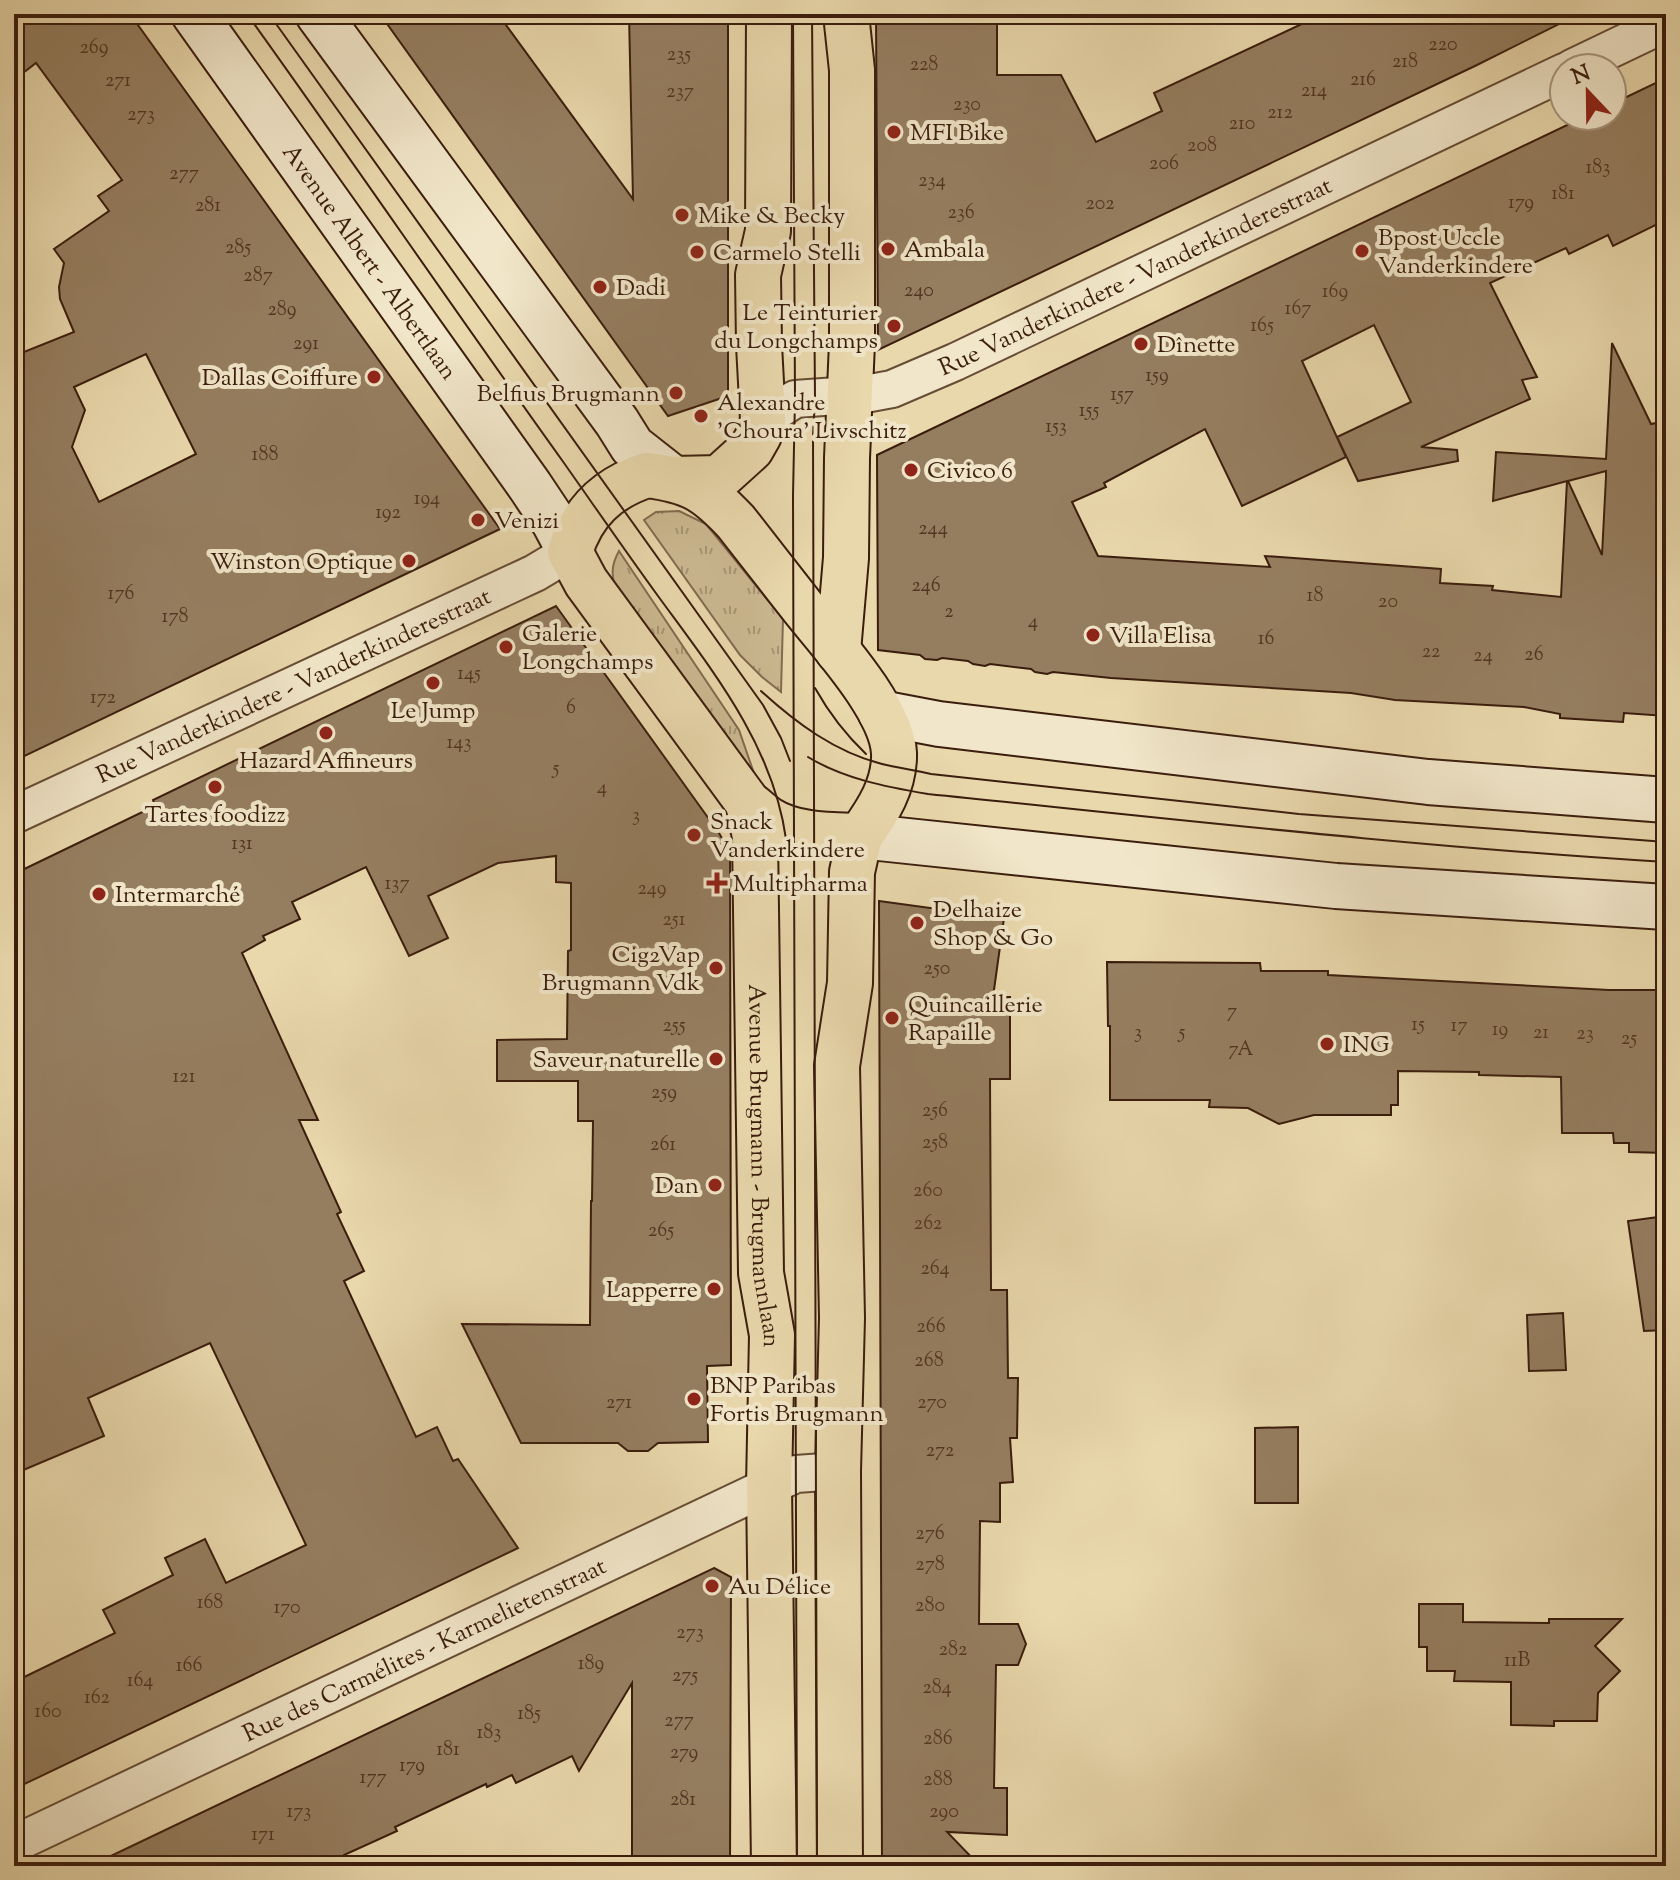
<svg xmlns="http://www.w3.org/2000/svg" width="1680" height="1880" font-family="'Sorts Mill Goudy',serif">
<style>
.grass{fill:url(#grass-tufts);stroke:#836a4f;stroke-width:2}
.building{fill:#957e60;stroke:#3b1d0d;stroke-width:2;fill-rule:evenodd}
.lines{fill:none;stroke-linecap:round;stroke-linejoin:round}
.street-casing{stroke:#664c35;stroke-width:40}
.secondary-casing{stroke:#3b1d0d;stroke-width:48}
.primary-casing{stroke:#3b1d0d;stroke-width:48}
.street{stroke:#f1e6c9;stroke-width:36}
.secondary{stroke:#f1e6c9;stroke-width:44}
.primary{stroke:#e9d8ac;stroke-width:44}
.tram{stroke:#3b1d0d;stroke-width:2}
.poi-dot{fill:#8f2418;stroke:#f1e6c9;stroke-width:3}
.labels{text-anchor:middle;stroke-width:8;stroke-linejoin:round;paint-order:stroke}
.number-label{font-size:20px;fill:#523522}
.poi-label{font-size:24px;fill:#3b1d0d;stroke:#f1e6c9;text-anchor:start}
.street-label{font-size:24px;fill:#3b1d0d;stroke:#f1e6c9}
</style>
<defs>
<pattern id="grass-tufts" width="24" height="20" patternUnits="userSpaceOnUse" patternTransform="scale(2)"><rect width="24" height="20" fill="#cbb891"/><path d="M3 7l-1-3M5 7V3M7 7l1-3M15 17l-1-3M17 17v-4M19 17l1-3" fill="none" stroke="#a69575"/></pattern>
</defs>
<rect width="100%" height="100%" fill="#e9d8ac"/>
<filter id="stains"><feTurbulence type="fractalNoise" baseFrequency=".0025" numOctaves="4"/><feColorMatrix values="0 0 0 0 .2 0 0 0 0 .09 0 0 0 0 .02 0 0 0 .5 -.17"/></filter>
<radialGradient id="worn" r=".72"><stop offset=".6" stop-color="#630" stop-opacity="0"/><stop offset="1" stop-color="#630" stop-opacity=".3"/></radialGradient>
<g class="grass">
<polygon points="679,511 706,524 783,619 781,692 762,677 740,655 644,520 656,512"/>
<path d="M619 551 739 730 756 779 614 583C611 571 613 562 619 551Z"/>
</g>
<g class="building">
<path d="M14 14H130L500 529 14 761V356L74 332 60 299 59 287 64 263 54 249 109 211 98 196 122 180 36 63 14 80ZM146 354 196 454 99 502 72 447 85 410 74 387Z"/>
<polygon points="380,14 498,14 633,199 629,14 728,14 728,396 668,416"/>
<polygon points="876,14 997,14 997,75 1061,75 1096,142 1162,111 1154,93 1323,14 1579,14 1477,65 878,350"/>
<path d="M1666 78V220L1613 246 1608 235 1569 254 1566 248 1490 283 1537 377 1522 380 1530 399 1421 447 1457 450 1458 461 1358 481 1337 437 1411 402 1374 325 1302 361 1346 457 1242 506 1205 429 1104 483 1106 487 1072 502 1098 556 1270 567 1265 556 1441 569 1440 583 1493 586 1492 590 1561 597 1567 481 1493 501 1496 452 1606 459 1612 343 1651 424 1666 421V716L1624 713 1623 722 1560 718V714L1524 707 1395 700 1351 693 1111 678 1053 672 1047 674 1035 672 1031 669 990 664 985 666 973 664 968 661 942 658 937 660 925 659 920 655 878 650 877 455 1586 116H1612V104ZM1606 471V477L1602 555 1568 481Z"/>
<polygon points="556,606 719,833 730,852 731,1365 707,1366 708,1442 658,1443 648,1451 628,1451 618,1443 521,1443 462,1324 590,1325 591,1201 592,1201 593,1121 578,1121 578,1081 497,1081 497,1040 567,1039 568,951 571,950 571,883 556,882 556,856 498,863 428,896 448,938 409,956 366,867 292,902 300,919 263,936 265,940 242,953 318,1120 299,1120 341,1212 337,1214 364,1271 344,1281 416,1437 437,1427 453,1461 458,1459 518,1548 14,1789 14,1682 115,1633 103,1610 173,1575 165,1558 205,1539 226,1583 306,1545 210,1343 88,1398 104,1436 14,1474 14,874 155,806 153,800"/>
<polygon points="879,901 1004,918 993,997 1010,997 1010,1079 990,1079 991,1290 1007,1290 1008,1378 1018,1378 1017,1438 1010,1438 1013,1482 1000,1483 1000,1522 980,1521 979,1624 1018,1624 1026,1644 1018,1665 996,1665 994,1788 1007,1788 1007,1835 947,1832 980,1866 882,1866"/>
<polygon points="1107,962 1260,963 1261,971 1328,971 1328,975 1609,990 1666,990 1666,1153 1629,1152 1629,1143 1614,1143 1613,1133 1562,1133 1561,1077 1479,1075 1479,1072 1398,1071 1398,1105 1391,1105 1391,1115 1314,1115 1279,1124 1248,1108 1209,1107 1210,1100 1110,1100 1110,1026 1108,1026"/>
<polygon points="1666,1216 1666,1330 1644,1331 1628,1221"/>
<polygon points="1563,1313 1566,1370 1529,1371 1527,1315"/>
<polygon points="1298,1427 1298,1503 1255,1503 1255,1428"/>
<polygon points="714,1568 731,1577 730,1866 632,1866 632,1683 579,1771 572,1756 516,1783 512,1775 487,1787 486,1784 395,1827 397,1831 344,1855 349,1866 90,1866"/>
<polygon points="1419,1604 1463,1604 1463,1622 1549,1623 1549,1619 1622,1619 1595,1646 1620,1671 1598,1693 1597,1721 1554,1721 1554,1726 1511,1725 1511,1682 1454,1681 1455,1671 1427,1671 1427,1647 1419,1647"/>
</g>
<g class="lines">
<defs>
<g id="street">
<polyline points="1572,68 1666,23"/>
<path id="s1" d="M763 420 795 399 865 394 892 389 955 362 1564 72"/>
<path id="s2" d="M14 815 535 573 570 552"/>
<path id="s3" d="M14 1844 769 1486 796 1474 838 1471"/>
</g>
<g id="secondary">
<path id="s4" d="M194 14 530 486 554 522 570 552"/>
<polyline points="318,14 617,422 632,446 674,479"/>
<polyline points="881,713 939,724 1428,782 1666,800"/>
<polyline points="860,836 1336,886 1666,907"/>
</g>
<g id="primary">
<path d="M647 475C692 481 706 490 736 522 759 551 781 580 804 609 831 643 892 709 894 753 895 785 878 811 860 836 830 835 795 836 768 819 761 814 755 808 748 803L586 582 570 552C582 512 607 488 647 475Z"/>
<polyline points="674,479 719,478 751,449 759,435 763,420 759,345 758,275 768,231 769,14"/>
<polyline points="838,651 846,558 847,458 852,343 852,70 846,14"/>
<path id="s5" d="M748 803 755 837 761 1273 772 1335 769 1486 774 1866"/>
<polyline points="840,1866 838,1471 842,1318 837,1066 850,983 852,872 860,836"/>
</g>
</defs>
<use href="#street" class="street-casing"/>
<use href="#secondary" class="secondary-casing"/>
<use href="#primary" class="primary-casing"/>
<use href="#street" class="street"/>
<use href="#secondary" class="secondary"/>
<use href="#primary" class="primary"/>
<g class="tram">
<path d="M247 14C354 163 457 314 564 463 595 507 626 552 658 596 712 670 773 745 786 839"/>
<polyline points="269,14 763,705 781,738 790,761"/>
<polyline points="793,14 795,399 793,495 797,1866"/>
<polyline points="812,14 815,399 813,436 817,1866"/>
<path d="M815 688C829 713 845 734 866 754"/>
<path d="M761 691C796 723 835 752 882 764 898 768 915 770 931 774L1299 814 1666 842"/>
<path d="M808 757C844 779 887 787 928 794 1173 819 1419 847 1666 862"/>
</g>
</g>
<g class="poi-dot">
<circle cx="894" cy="132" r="8"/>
<circle cx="682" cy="215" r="8"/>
<circle cx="888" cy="249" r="8"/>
<circle cx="1362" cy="251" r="8"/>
<circle cx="697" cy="252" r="8"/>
<circle cx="600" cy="287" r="8"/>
<circle cx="894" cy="326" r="8"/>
<circle cx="1141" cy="344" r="8"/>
<circle cx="374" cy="377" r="8"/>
<circle cx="676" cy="393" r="8"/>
<circle cx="701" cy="416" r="8"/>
<circle cx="911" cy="470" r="8"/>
<circle cx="478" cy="520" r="8"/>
<circle cx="409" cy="561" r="8"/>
<circle cx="1093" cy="635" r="8"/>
<circle cx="506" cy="647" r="8"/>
<circle cx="433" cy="683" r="8"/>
<circle cx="326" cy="733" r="8"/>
<circle cx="215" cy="787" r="8"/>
<circle cx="694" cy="835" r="8"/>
<path d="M713 871h8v8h8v8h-8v8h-8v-8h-8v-8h8z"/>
<circle cx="99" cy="894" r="8"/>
<circle cx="917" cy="923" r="8"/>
<circle cx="716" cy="968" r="8"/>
<circle cx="892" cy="1018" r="8"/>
<circle cx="1327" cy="1044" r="8"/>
<circle cx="716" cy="1059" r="8"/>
<circle cx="715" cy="1185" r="8"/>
<circle cx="714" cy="1289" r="8"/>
<circle cx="694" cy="1399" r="8"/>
<circle cx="712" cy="1586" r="8"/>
</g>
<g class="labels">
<g class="number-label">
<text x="1443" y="50">220</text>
<text x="94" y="53">269</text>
<text x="679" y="60">235</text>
<text x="1405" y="67">218</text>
<text x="924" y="70">228</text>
<text x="1363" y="85">216</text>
<text x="118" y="86">271</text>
<text x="1314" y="96">214</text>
<text x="680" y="97">237</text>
<text x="967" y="110">230</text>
<text x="1280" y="118">212</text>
<text x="141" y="120">273</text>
<text x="1242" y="129">210</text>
<text x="1202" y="151">208</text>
<text x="1164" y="169">206</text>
<text x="1598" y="173">183</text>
<text x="184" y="179">277</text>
<text x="932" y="186">234</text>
<text x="1563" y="199">181</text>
<text x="1521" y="208">179</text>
<text x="1100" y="209">202</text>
<text x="208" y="211">281</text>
<text x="961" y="218">236</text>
<text x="238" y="253">285</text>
<text x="258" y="281">287</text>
<text x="919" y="296">240</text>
<text x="1335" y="297">169</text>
<text x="1298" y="314">167</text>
<text x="282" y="315">289</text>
<text x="1262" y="331">165</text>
<text x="306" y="349">291</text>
<text x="1157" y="381">159</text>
<text x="1122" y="400">157</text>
<text x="1089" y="416">155</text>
<text x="1056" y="432">153</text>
<text x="265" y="460">188</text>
<text x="427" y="504">194</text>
<text x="388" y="518">192</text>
<text x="933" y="534">244</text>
<text x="926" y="591">246</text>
<text x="121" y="599">176</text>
<text x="1315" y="601">18</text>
<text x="1388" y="607">20</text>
<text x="949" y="617">2</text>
<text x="175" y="622">178</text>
<text x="1033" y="627">4</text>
<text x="1266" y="644">16</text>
<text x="1431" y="657">22</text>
<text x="1534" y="660">26</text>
<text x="1483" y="661">24</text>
<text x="469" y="679">145</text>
<text x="103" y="703">172</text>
<text x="571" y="713">6</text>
<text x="459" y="748">143</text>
<text x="556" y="774">5</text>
<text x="602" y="793">4</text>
<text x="636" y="821">3</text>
<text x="242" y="849">131</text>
<text x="397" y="889">137</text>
<text x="652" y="894">249</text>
<text x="674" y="925">251</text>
<text x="937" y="974">250</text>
<text x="1232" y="1017">7</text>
<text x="1418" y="1030">15</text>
<text x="674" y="1031">255</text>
<text x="1459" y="1031">17</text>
<text x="1500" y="1035">19</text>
<text x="1138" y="1038">3</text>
<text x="1182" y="1038">5</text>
<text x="1541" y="1038">21</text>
<text x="1585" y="1039">23</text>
<text x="1629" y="1044">25</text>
<text x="1241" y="1055">7A</text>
<text x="184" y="1082">121</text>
<text x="664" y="1098">259</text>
<text x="935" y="1116">256</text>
<text x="935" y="1148">258</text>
<text x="663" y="1150">261</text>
<text x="928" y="1196">260</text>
<text x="928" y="1229">262</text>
<text x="661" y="1236">265</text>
<text x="935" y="1274">264</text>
<text x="931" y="1332">266</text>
<text x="929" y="1366">268</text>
<text x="619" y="1408">271</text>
<text x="932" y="1408">270</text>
<text x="940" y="1456">272</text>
<text x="930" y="1539">276</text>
<text x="930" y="1570">278</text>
<text x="210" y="1608">168</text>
<text x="930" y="1611">280</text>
<text x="287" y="1613">170</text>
<text x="690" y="1638">273</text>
<text x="953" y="1655">282</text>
<text x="1517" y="1666">11B</text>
<text x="591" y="1669">189</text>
<text x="189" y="1671">166</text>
<text x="685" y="1681">275</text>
<text x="140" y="1686">164</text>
<text x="937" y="1693">284</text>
<text x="97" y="1703">162</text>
<text x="48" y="1717">160</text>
<text x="529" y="1719">185</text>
<text x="679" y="1726">277</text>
<text x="489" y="1738">183</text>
<text x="938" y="1744">286</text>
<text x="448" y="1755">181</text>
<text x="684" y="1758">279</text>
<text x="412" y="1771">179</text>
<text x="373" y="1783">177</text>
<text x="938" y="1785">288</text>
<text x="683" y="1805">281</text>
<text x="299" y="1817">173</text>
<text x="944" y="1817">290</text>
<text x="263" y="1840">171</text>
</g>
<g class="poi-label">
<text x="910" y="140">MFI Bike</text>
<text x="698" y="223">Mike &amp; Becky</text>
<text x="1378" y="245">Bpost Uccle<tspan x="1378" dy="28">Vanderkindere</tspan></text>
<text x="904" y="257">Ambala</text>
<text x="713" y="260">Carmelo Stelli</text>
<text x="616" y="295">Dadi</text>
<text x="878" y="320" text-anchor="end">Le Teinturier<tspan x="878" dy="28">du Longchamps</tspan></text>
<text x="1157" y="352">Dînette</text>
<text x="358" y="385" text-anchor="end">Dallas Coiffure</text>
<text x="660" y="401" text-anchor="end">Belfius Brugmann</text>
<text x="717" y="410">Alexandre<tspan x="717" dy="28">'Choura' Livschitz</tspan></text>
<text x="927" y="478">Civico 6</text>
<text x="494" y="528">Venizi</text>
<text x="393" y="569" text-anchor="end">Winston Optique</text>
<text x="522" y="641">Galerie<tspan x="522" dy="28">Longchamps</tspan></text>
<text x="1109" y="643">Villa Elisa</text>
<text x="433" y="718" text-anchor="middle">Le Jump</text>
<text x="326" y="768" text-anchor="middle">Hazard Affineurs</text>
<text x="215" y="822" text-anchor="middle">Tartes foodizz</text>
<text x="710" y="829">Snack<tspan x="710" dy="28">Vanderkindere</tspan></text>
<text x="733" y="891">Multipharma</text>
<text x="115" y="902">Intermarché</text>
<text x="933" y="917">Delhaize<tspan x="933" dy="28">Shop &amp; Go</tspan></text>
<text x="700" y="962" text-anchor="end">Cig2Vap<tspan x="700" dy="28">Brugmann Vdk</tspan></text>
<text x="908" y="1012">Quincaillerie<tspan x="908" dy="28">Rapaille</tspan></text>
<text x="1343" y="1052">ING</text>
<text x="700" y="1067" text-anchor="end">Saveur naturelle</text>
<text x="699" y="1193" text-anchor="end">Dan</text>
<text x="698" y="1297" text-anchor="end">Lapperre</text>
<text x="710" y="1393">BNP Paribas<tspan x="710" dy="28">Fortis Brugmann</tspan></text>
<text x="728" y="1594">Au Délice</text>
</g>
<g class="street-label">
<text dy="8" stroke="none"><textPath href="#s4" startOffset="304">Avenue Albert - Albertlaan</textPath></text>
<text dy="8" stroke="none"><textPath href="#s1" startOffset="404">Rue Vanderkindere - Vanderkinderestraat</textPath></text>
<text dy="8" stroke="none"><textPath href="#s2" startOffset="308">Rue Vanderkindere - Vanderkinderestraat</textPath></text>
<text dy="8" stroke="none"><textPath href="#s5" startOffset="364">Avenue Brugmann - Brugmannlaan</textPath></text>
<text dy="8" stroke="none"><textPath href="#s3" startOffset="454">Rue des Carmélites - Karmelietenstraat</textPath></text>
</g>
</g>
<rect width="1680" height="1880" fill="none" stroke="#e9d8ac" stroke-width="48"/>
<rect x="16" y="16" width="1648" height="1848" fill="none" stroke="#3b1d0d" stroke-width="4"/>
<rect x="24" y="24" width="1632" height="1832" fill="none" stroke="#3b1d0d" stroke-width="2"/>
<g transform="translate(1588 92) rotate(338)"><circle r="38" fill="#f1e6c9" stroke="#a8967e" stroke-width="2"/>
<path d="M0-6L14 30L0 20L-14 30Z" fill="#8f2418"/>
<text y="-12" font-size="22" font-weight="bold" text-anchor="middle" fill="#3b1d0d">N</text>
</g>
<rect width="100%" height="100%" filter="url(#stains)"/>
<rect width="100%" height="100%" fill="url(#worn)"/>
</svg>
